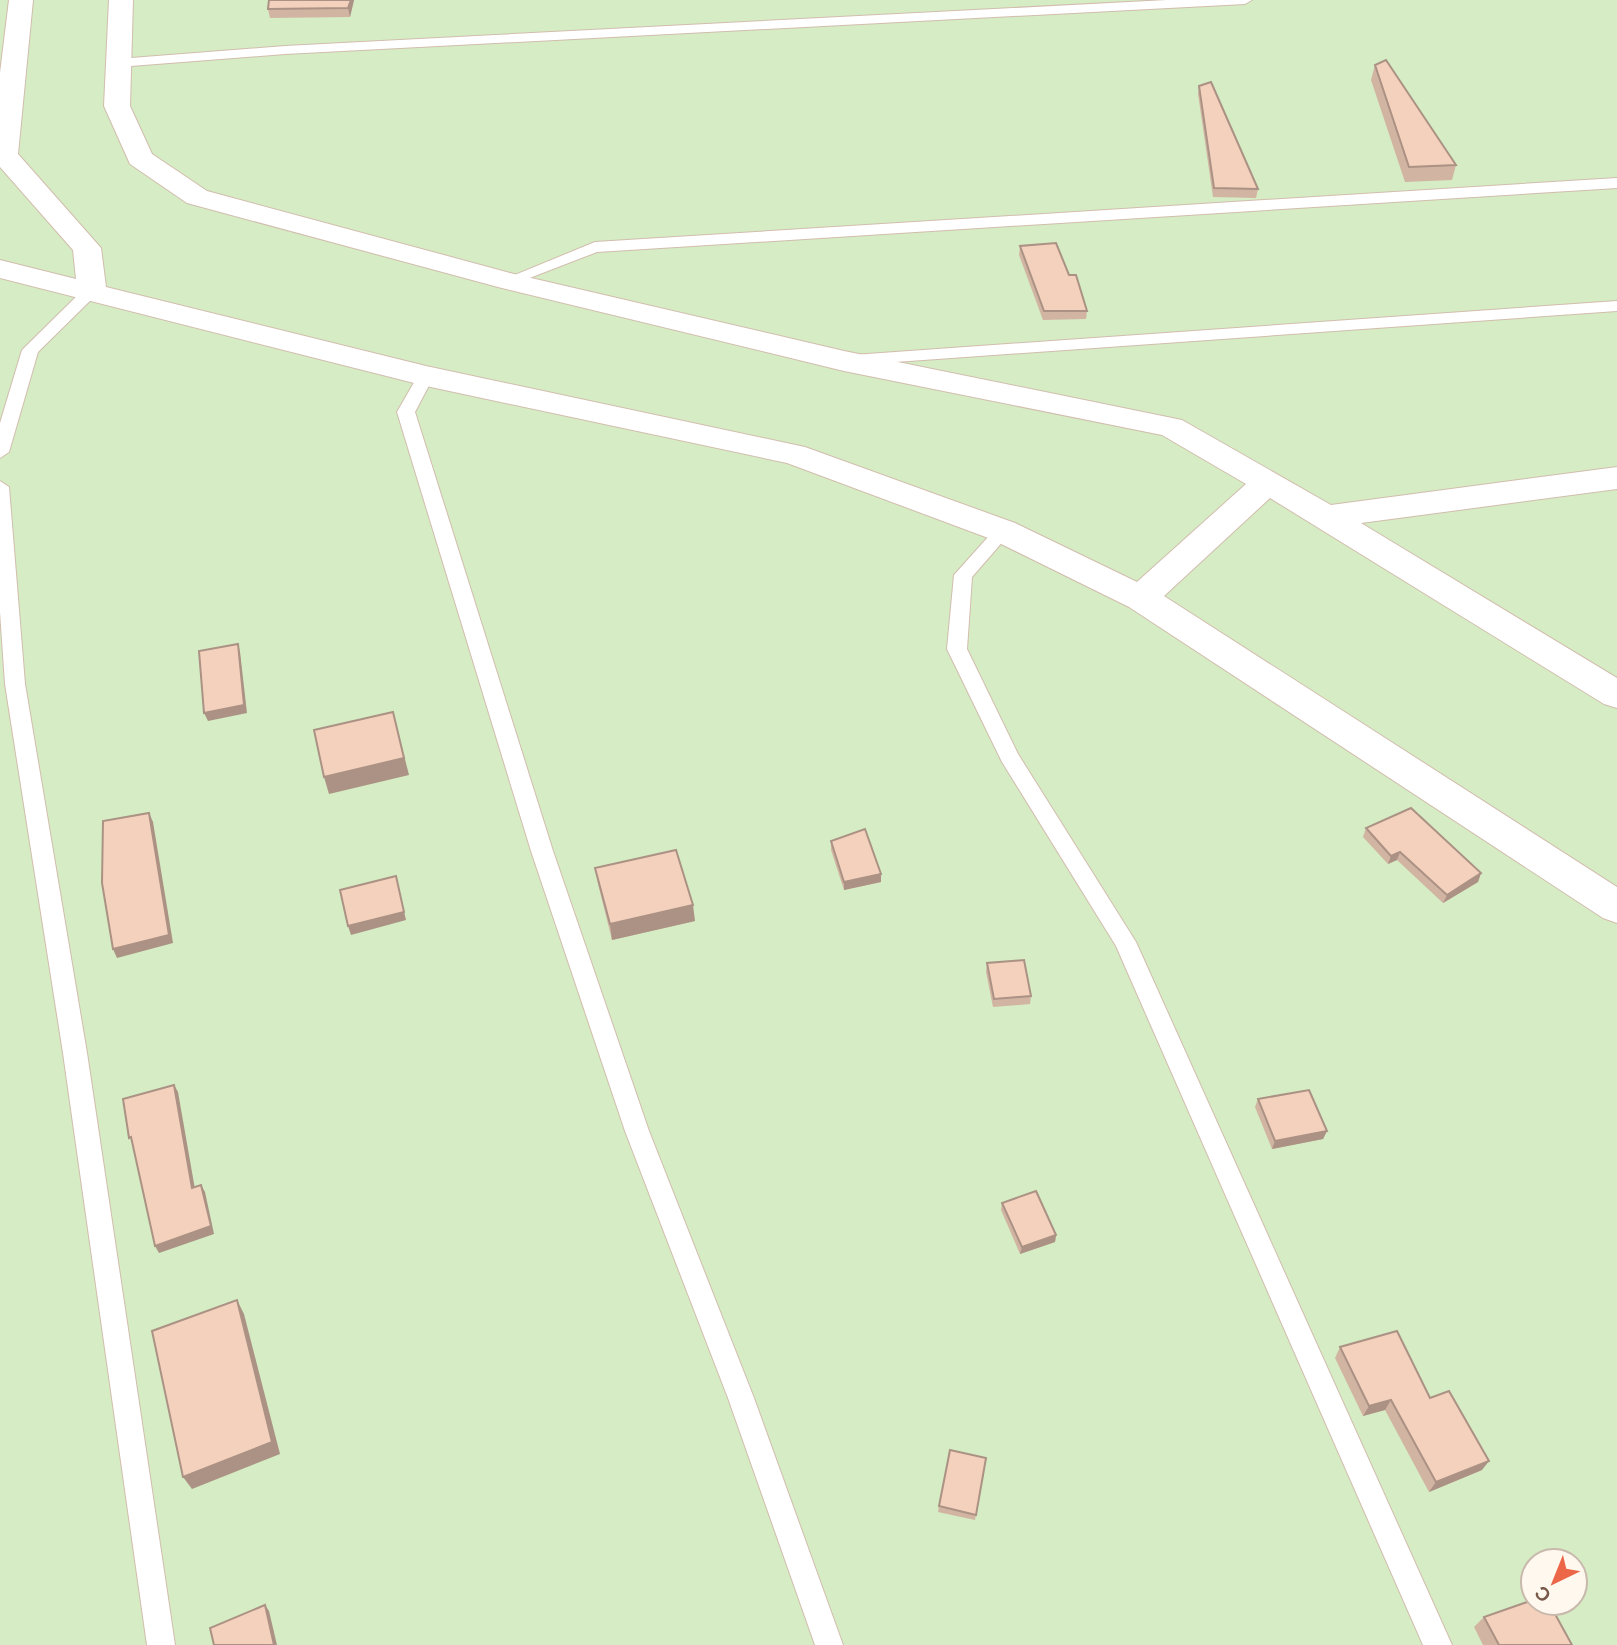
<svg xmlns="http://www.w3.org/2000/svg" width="1617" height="1645" font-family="'DM Sans',sans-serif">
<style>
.green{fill:#d5ecc4;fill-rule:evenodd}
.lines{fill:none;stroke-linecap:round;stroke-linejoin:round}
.lane-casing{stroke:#d2bdae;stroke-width:2}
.street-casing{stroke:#d2bdae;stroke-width:2}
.lane{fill:#fff;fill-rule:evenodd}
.street{fill:#fff;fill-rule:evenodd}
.wall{fill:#d2b4a3}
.shaded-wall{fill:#ab9284}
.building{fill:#f4d1bd;stroke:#ab9284;stroke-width:2}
</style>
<rect width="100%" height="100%" fill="#fdf4e7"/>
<path class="green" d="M0 0H1617V1645H0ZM1533 1561H1575V1603H1533Z"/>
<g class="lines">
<defs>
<g id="lane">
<polygon points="1167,0 1252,0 1245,4 285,54 118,67 111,63 118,59 285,46"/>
<polygon points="1617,178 1617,188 597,252 514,284 502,284 500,281 595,242"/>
<polygon points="92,285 100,290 98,293 38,352 9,452 0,458 0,423 22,350 86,287"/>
<polygon points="1617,301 1617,311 853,365 845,360 853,355"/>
<polygon points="426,371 434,376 415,412 553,851 649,1131 754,1398 843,1645 815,1645 728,1398 625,1131 531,851 397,412 420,372"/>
<polygon points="0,481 9,487 25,684 87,1053 175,1645 147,1645 63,1053 5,684 0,612"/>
<polygon points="1003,525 1012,531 972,577 967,649 1018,754 1136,942 1452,1645 1423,1645 1116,946 1002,762 947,649 954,575 997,527"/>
</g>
<polygon id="street" points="9,0 33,0 18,154 101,248 106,287 426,366 805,447 1015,523 1137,582 1246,484 1162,435 844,371 498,287 187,203 130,164 104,106 109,0 133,0 130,106 152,154 207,191 514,274 844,351 1182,420 1331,505 1617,467 1617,489 1361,523 1617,678 1617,708 1604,704 1270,498 1164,596 1617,887 1617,923 1603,918 1129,607 991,539 787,463 426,386 0,278 0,260 76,279 73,250 0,167 0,73"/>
</defs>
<use href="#lane" class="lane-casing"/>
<use href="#street" class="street-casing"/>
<use href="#lane" class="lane"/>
<use href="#street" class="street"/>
</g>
<g class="wall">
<polygon points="354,0 350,17 270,18 268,9"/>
<polygon points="1375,65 1456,165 1452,180 1405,182 1371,80"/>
<polygon points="1199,86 1258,189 1256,198 1213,197 1198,94"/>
<polygon points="1020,246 1069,275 1087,311 1086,319 1043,320 1019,255"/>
<polygon points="1366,828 1481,873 1478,882 1443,903 1397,860 1388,864 1363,837"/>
<polygon points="831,841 881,882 844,890 831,850"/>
<polygon points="595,868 695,921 612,940 598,884"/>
<polygon points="987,963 1031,996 1030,1004 993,1007 986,972"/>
<polygon points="1258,1099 1327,1131 1323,1139 1272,1149 1255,1107"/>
<polygon points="1002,1203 1056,1235 1055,1242 1020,1254 1001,1210"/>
<polygon points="1340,1347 1430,1398 1482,1470 1429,1492 1385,1410 1363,1416 1335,1358"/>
<polygon points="950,1450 986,1458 975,1520 938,1512"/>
<polygon points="1484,1617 1572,1645 1483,1645 1474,1627"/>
</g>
<g class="shaded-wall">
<polygon points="351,0 354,0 350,17 348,8"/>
<polygon points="238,644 240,652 247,713 208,721 204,713"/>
<polygon points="393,712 409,775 329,794 324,777"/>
<polygon points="149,813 153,822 173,943 117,958 113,949"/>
<polygon points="1400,852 1397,860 1388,864 1391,856"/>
<polygon points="1481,873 1478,882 1443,903 1447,895"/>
<polygon points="881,874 881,882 844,890 844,882"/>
<polygon points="396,876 406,920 351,935 348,926"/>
<polygon points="693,905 695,921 612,940 610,924"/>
<polygon points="174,1085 178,1092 196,1195 192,1188"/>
<polygon points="1327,1131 1323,1139 1272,1149 1275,1141"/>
<polygon points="201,1185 205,1192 214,1234 159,1253 155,1246"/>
<polygon points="1056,1235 1055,1242 1020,1254 1022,1247"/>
<polygon points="237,1300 244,1314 280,1454 192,1489 183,1477"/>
<polygon points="1391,1400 1385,1410 1363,1416 1369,1406"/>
<polygon points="1489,1461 1482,1470 1429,1492 1436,1482"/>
<polygon points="265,1605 269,1611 277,1645 274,1645"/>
</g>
<g class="building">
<polygon points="269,0 351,0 348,8 268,9"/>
<polygon points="1386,60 1456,165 1409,167 1375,65"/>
<polygon points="1211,82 1258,189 1214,188 1199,86"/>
<polygon points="1056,243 1069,275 1076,275 1087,311 1044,311 1020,246"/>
<polygon points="238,644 244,705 204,713 199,651"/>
<polygon points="393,712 404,758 324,777 314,730"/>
<polygon points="1411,808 1481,873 1447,895 1400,852 1391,856 1366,828"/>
<polygon points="149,813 169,935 113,949 102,883 103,821"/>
<polygon points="865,829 881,874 844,882 831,841"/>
<polygon points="676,850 693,905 610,924 595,868"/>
<polygon points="396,876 404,912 348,926 340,890"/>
<polygon points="1024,960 1031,996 994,999 987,963"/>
<polygon points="174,1085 192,1188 201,1185 211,1226 155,1246 131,1137 129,1138 123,1099"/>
<polygon points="1309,1090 1327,1131 1275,1141 1258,1099"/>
<polygon points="1036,1191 1056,1235 1022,1247 1002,1203"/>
<polygon points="237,1300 272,1442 183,1477 152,1331"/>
<polygon points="1397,1331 1430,1398 1449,1391 1489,1461 1436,1482 1391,1400 1369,1406 1340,1347"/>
<polygon points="950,1450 986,1458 976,1515 939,1506"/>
<polygon points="1533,1600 1533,1603 1549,1603 1572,1645 1499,1645 1484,1617"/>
<polygon points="265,1605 274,1645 214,1645 210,1628"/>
</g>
<g transform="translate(1554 1582) rotate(223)"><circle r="33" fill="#fff8ee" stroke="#c9b8ac" stroke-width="2"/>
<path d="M0-5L12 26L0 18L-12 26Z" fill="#eb6748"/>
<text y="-10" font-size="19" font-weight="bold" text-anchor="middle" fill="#78594a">С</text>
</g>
</svg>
